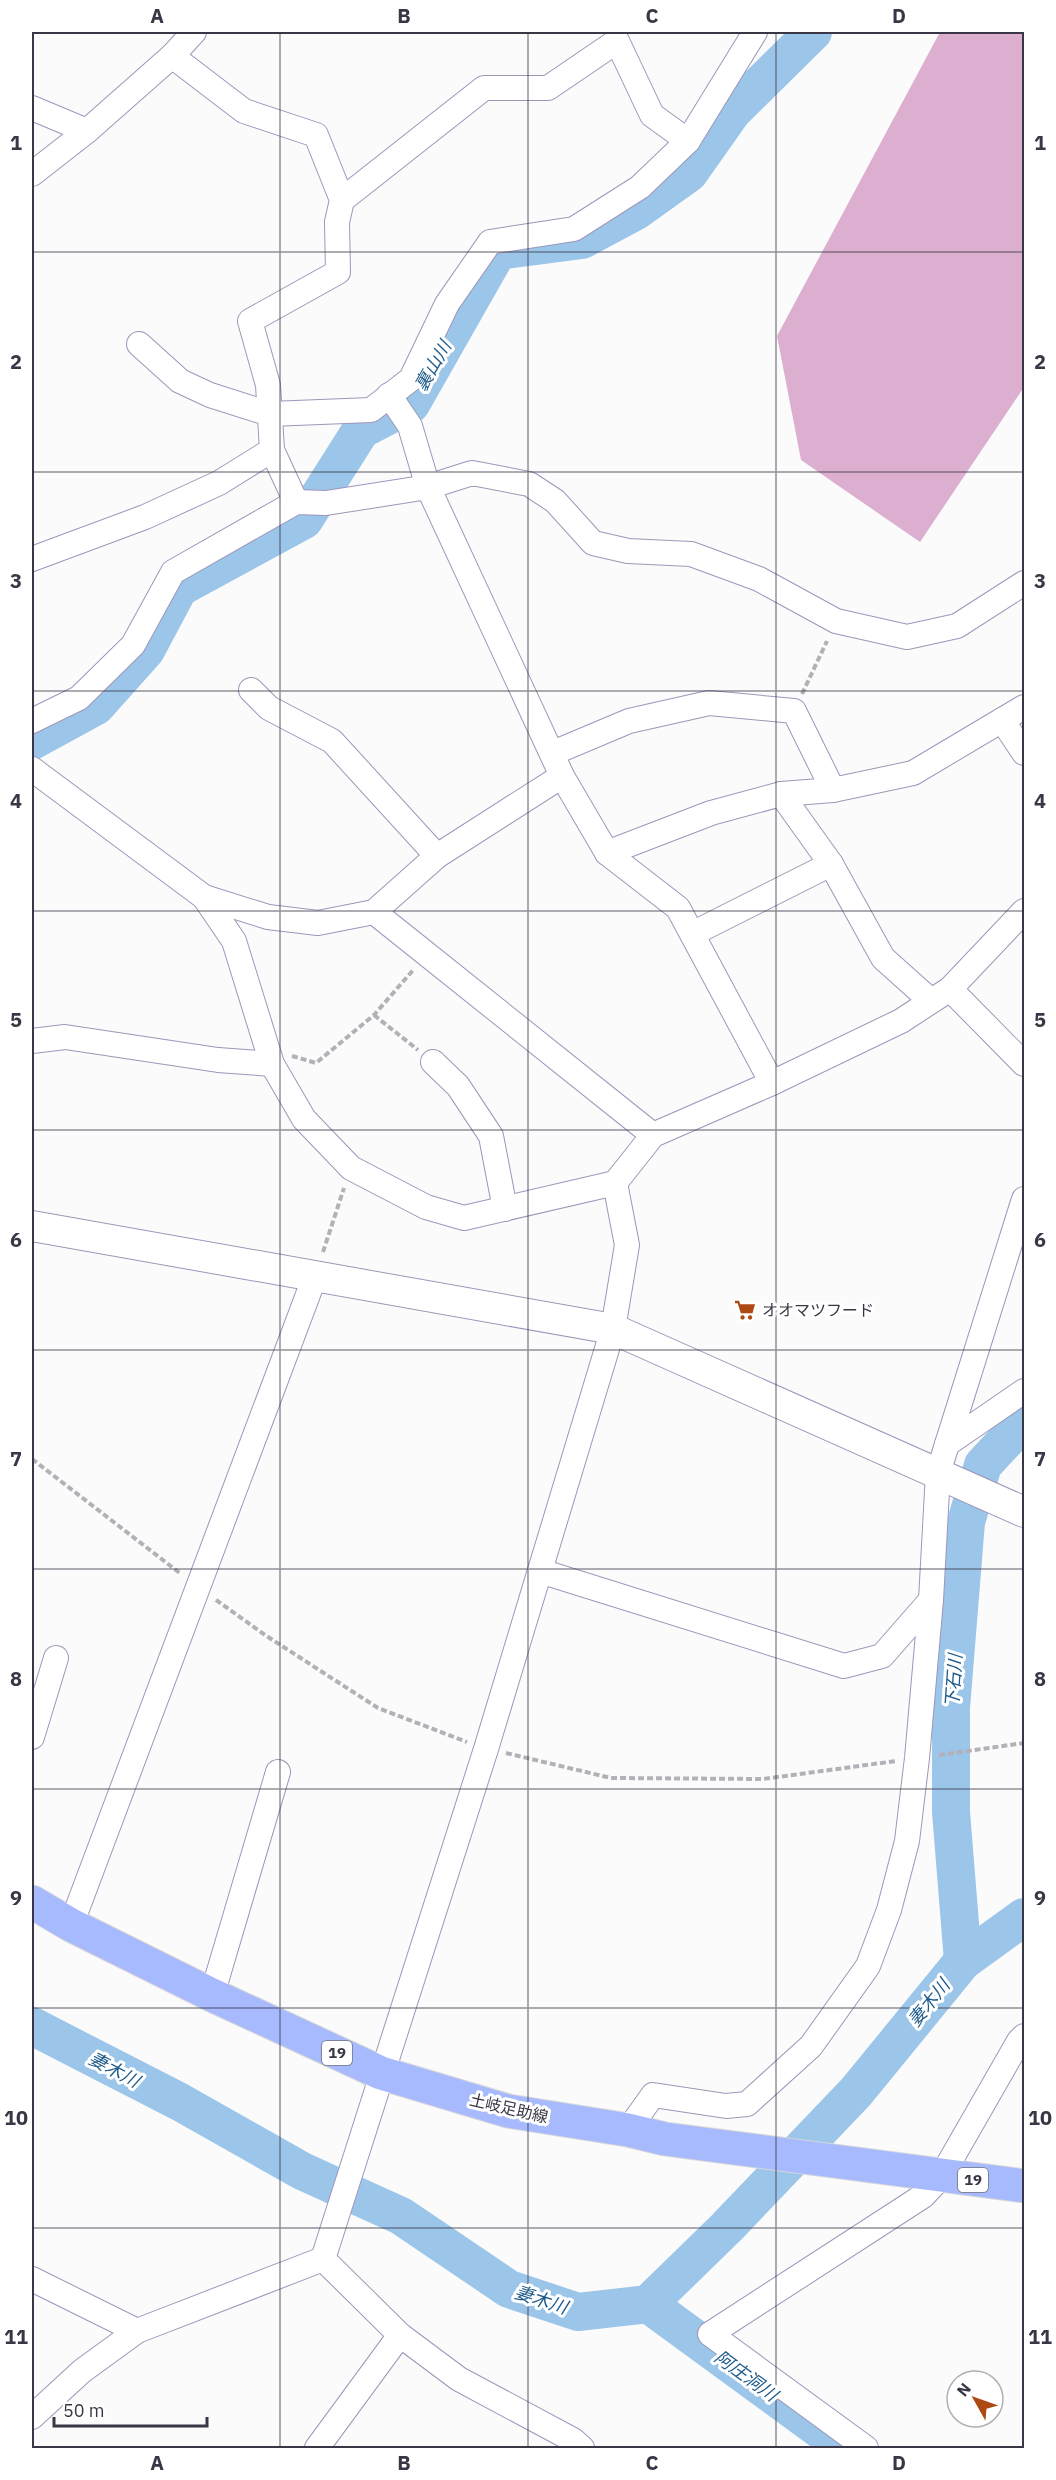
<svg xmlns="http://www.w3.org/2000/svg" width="1056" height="2480" font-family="'IBM Plex Sans','Noto Sans JP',sans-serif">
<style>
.forest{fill:#dcaecf}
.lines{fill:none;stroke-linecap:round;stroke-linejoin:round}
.river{stroke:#9cc5ea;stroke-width:38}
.minor-casing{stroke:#9c97b9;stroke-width:26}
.tertiary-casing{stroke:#9c97b9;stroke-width:32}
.primary-casing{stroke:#d7d7da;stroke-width:35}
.path{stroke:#b2b1b7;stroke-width:4;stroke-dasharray:6 3;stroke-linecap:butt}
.minor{stroke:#fff;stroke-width:24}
.tertiary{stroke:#fff;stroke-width:30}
.primary{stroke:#a6bafd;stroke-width:33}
.grid{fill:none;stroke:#393746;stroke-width:1.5;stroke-opacity:0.55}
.labels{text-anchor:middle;stroke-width:6;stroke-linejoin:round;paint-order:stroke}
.shield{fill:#fff;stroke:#74737e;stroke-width:1.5}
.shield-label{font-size:15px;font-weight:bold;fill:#393746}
.poi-label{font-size:16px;fill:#393746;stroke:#fff;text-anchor:start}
.street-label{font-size:16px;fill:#393746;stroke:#fff}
.water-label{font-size:18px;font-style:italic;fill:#1e5b8b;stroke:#fff}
.neatline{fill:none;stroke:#393746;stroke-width:2}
.grid-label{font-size:20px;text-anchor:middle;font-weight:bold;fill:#393746}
</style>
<rect width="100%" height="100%" fill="#fbfbfb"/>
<polygon class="forest" points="940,32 1024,32 1024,387 920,542 801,460 777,336"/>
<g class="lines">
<g class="river">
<polyline points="32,741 96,706 146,650 179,588 304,520 361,430 411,404 498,251 582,240 636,211 689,173 732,112 813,32"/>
<polyline points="963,1961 951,1812 951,1708 966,1522 983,1465 1024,1421"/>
<polyline points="32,2026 180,2102 302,2171 401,2216 509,2289 578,2312 648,2304 727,2227 856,2092 963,1961 1024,1917"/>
<polyline points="648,2304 845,2448"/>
</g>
<defs>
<g id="minor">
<polyline points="172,56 244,111 316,135 342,200 337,222 338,272 250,321 268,385 272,450 296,502"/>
<polyline points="32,108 87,131 172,56 194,32"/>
<polyline points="32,174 87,131"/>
<polyline points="342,200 484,88 548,88 617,41 652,115 688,141"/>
<polyline points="139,344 180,381 210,395 270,414 371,410 411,379 447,304 490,242 574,229 640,187 688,141 755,32"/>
<polyline points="389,395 410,426 428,487 562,776 607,853 678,908 772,1083"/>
<polyline points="32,559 145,517 219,483 272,450"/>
<polyline points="251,690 269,708 332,741 437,856"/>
<polyline points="1002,720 1024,753"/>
<polyline points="32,721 79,698 133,645 173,572 296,502 326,503 428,487 472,473 529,484 555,501 593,543 628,551 691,554 759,579 836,621 907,637 957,626 1024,583"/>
<polyline points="553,753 629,721 709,703 794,711 833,790"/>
<polyline points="32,769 204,897 234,941 272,1064 304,1119 351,1168 426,1207 464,1218 615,1183 653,1135 772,1083 901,1021 950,989 1024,911"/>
<polyline points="781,794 831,864 883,958 931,1001"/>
<polyline points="607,853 711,813 781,794 833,790 913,773 1024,707"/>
<polyline points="204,897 268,917 318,923 374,912 437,856 562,776"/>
<polyline points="374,912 653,1135"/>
<polyline points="692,934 831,864"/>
<polyline points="950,989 1024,1064"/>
<polyline points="32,1041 65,1037 218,1060 272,1064"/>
<polyline points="433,1062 458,1086 491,1136 505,1209"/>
<polyline points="947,1444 1024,1391"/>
<polyline points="540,1571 844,1666 882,1656 931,1600"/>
<polyline points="32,1737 56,1658"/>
<polyline points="71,1925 315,1276"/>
<polyline points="212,1995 278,1772"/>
<polyline points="628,2130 653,2095 726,2106 747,2104 811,2046 868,1966 889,1910 907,1841 917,1758 931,1600 938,1473 1024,1199"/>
<polyline points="323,2259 486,1749 613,1329 627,1245 615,1183"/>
<polyline points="323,2259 400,2335 459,2379 573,2440 582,2448"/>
<polyline points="32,2279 137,2331"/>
<polyline points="32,2417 82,2371 137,2331 323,2259"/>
<polyline points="317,2448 400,2335"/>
<polyline points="866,2448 710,2334 923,2196 941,2177 1019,2041 1024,2036"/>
</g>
<polyline id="tertiary" points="32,1226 613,1329 1024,1512"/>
<polyline id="primary" points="32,1902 71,1925 212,1995 381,2073 508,2111 628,2130 665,2139 1024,2186"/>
</defs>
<use href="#minor" class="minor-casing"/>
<use href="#tertiary" class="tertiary-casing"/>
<use href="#primary" class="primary-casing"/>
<g class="path">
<polyline points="802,694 827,641"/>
<polyline points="374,1015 418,1050"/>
<polyline points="292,1056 316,1063 374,1015 414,969"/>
<polyline points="323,1252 344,1188"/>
<polyline points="32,1459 181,1574"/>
<polyline points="216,1600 265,1635 378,1708 467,1742"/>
<polyline points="506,1753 611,1778 763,1779 896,1761"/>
<polyline points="939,1755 1024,1743"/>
</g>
<use href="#minor" class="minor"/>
<use href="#tertiary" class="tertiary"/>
<use href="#primary" class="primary"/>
</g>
<path class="grid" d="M280 32V2448M528 32V2448M776 32V2448M32 252H1024M32 472H1024M32 691H1024M32 911H1024M32 1130H1024M32 1350H1024M32 1569H1024M32 1789H1024M32 2008H1024M32 2228H1024"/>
<defs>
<symbol id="supermarket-bare" viewBox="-9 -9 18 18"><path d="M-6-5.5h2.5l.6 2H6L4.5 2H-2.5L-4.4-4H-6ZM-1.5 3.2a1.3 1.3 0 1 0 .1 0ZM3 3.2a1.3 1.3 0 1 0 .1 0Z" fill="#ad4912" stroke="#fff" stroke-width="2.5" paint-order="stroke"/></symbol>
</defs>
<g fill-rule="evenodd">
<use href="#supermarket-bare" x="730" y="1295" width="30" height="30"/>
</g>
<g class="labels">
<g class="shield">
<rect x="322" y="2041" width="30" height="24" rx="4.5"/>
<rect x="958" y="2168" width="30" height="24" rx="4.5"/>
</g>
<g class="shield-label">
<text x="337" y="2058">19</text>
<text x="973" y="2185">19</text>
</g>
<g class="poi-label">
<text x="762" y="1316">オオマツフード</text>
</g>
<g class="street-label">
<text transform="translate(509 2108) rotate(13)" y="6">土岐足助線</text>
</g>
<g class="water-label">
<text transform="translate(433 366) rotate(-60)" y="6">裏山川</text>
<text transform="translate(954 1681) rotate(-86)" y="6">下石川</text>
<text transform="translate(929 2003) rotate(-51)" y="6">妻木川</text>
<text transform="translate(114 2070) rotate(28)" y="6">妻木川</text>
<text transform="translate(541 2300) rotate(18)" y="6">妻木川</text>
<text transform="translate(746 2376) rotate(36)" y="6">阿庄洞川</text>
</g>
</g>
<rect width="1056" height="2480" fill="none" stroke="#ffffff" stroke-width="66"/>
<g transform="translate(975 2399) rotate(310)"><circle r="28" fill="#ffffff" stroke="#b0afb5" stroke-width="1.5"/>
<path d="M0-4.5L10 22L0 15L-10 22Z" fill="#ad4912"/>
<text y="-9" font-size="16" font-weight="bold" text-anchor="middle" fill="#393746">N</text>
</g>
<path d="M54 2417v9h153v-9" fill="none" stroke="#393746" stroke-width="3"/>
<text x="63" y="2417" font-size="18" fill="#393746" stroke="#ffffff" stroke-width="4.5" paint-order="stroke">50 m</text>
<rect x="33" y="33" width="990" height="2414" class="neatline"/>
<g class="grid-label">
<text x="157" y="23">A</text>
<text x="404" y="23">B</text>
<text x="652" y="23">C</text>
<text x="899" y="23">D</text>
<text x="16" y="150">1</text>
<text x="1040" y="150">1</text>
<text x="16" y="369">2</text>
<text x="1040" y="369">2</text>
<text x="16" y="588">3</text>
<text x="1040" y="588">3</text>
<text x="16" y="808">4</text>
<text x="1040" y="808">4</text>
<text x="16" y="1027">5</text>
<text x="1040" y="1027">5</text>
<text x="16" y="1247">6</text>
<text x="1040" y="1247">6</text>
<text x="16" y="1466">7</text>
<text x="1040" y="1466">7</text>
<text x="16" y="1686">8</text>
<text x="1040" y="1686">8</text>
<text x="16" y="1905">9</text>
<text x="1040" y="1905">9</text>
<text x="16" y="2125">10</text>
<text x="1040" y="2125">10</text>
<text x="16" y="2344">11</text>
<text x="1040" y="2344">11</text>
<text x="157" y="2470">A</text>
<text x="404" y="2470">B</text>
<text x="652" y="2470">C</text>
<text x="899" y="2470">D</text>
</g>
</svg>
